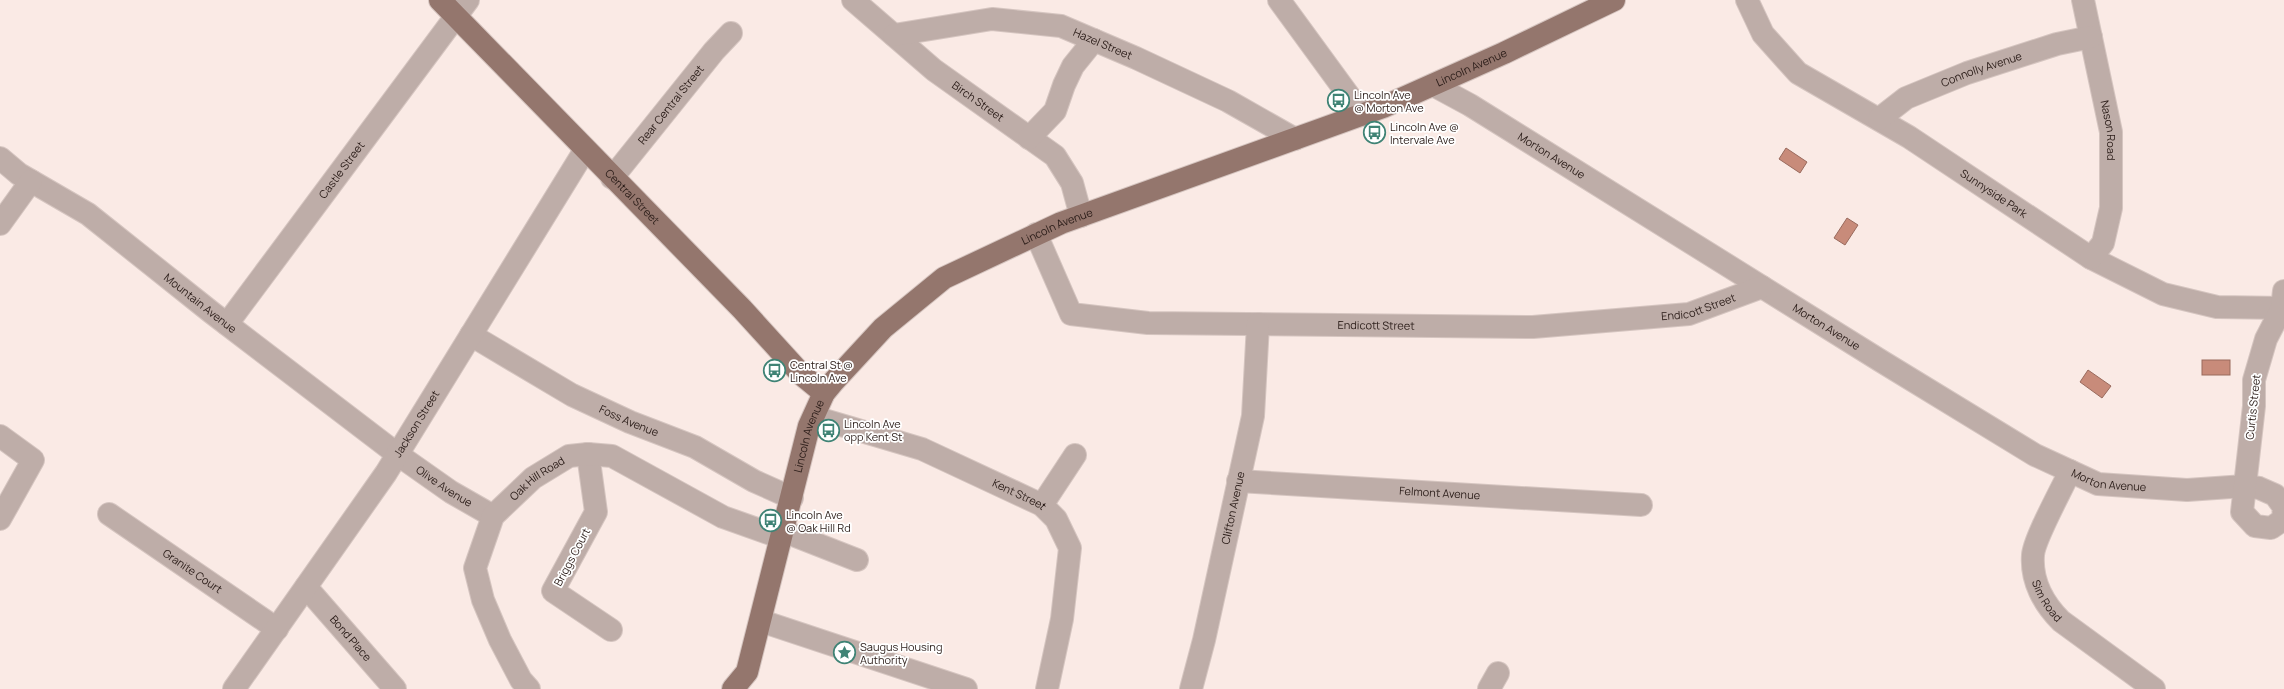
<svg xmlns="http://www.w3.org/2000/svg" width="2284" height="689" font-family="Manrope,sans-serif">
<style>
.water{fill:#c88b7a;stroke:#996a5d}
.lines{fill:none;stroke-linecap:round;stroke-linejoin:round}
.minor-casing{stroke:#d5c5c0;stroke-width:24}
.major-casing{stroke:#d5c5c0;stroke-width:24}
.minor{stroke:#beada8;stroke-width:22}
.major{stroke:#94766d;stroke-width:22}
.labels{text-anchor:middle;stroke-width:3.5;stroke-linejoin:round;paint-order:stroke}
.street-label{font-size:11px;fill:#2a1c18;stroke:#fff}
.poi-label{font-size:11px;fill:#2a1c18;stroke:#fff;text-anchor:start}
</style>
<rect width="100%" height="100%" fill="#faeae5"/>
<g class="water">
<polygon points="1786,148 1807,162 1800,173 1779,159"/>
<polygon points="1847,218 1858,225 1845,245 1834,238"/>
<rect x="2202" y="360" width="28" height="15"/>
<polygon points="2088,370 2111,386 2102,398 2080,382"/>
</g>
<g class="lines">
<defs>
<g id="minor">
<path id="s1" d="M853 0 934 70 1055 156 1072 183 1081 216"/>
<polyline points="1279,0 1363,115"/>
<path id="s2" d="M1747 0 1763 34 1798 73 1909 137 2091 258 2163 294 2217 307 2284 308"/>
<path id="s3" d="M2083 0 2111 132V208L2103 243 2091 258"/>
<path id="s4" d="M894 35 992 19 1061 26 1136 58 1228 101 1295 139"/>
<path id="s5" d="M1433 85 1470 105 1881 361 2035 455 2098 484 2187 490 2245 486 2259 488 2275 495 2283 506 2284 517"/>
<path id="s6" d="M1879 119 1906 98 1967 73 2057 44 2091 37"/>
<polyline points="1029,138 1055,111 1064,85 1073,66 1094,40"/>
<path id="s7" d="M0 158 19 174 88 214 211 312 397 454 451 492 493 516"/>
<path id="s8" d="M612 178 714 51 731 33"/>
<polyline points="0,224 31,181"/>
<path id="s9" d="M1036 234 1071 314 1148 323 1533 327 1689 314 1762 287"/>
<polyline points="2284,291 2282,308 2266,339 2254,380 2254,406 2242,512 2255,526 2271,528 2284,519"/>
<path id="s10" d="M227 324 468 0"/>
<path id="s11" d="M471 335 572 395 630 422 695 447 754 481 792 498"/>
<path id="s12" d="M814 417 922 449 1042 505 1056 519 1070 548 1062 619 1047 689"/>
<polyline points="0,436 33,460 0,519"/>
<polyline points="588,454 596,512 553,591 611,630"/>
<path id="s13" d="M2070 471C2062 489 2034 539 2033 555 2031 581 2044 604 2061 621L2154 689"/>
<path id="s14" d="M1238 481 1641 505"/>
<polyline points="1042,505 1075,455"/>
<path id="s15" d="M109 514 277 629"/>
<polyline points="783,531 857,560"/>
<path id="s16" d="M306 587 395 689"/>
<polyline points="761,621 966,689"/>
<path id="s17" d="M234 689 386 473 585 150"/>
<path id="s18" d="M529 689 521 680 500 640 483 600 475 568 493 516 533 478 569 456 588 454 612 456 723 517 782 538"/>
<path id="s19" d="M1191 689 1204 640 1253 416 1258 324"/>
<polyline points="1489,689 1498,673"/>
</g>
<g id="major">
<path id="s20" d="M440 0 742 309 802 375 824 393"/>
<path id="s21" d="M733 689 747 672 809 426 824 393 834 381 883 328 944 278 1061 223 1383 107 1504 53 1614 0"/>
</g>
</defs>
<use href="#minor" class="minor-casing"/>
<use href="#major" class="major-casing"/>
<use href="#minor" class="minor"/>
<use href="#major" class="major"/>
</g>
<defs>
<symbol id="bus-ring" viewBox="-11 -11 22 22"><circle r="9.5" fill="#fff" stroke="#3f8375" stroke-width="1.5"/><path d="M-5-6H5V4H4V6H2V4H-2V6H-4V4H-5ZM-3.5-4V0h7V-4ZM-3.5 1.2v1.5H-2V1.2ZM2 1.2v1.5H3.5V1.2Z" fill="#3f8375"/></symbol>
<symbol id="sight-ring" viewBox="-11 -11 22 22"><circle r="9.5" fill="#fff" stroke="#3f8375" stroke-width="1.5"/><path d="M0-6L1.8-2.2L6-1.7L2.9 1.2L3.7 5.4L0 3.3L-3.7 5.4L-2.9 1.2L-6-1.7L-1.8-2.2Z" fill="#3f8375"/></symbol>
</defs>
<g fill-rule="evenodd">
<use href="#bus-ring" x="1326" y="88" width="25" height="25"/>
<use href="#bus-ring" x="1362" y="120" width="25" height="25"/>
<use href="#bus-ring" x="762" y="358" width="25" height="25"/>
<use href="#bus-ring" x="816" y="418" width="25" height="25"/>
<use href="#bus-ring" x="758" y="508" width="25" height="25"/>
<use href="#sight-ring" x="832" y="640" width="25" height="25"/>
</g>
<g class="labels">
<g class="street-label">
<text dy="4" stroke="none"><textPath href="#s4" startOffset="214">Hazel Street</textPath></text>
<text dy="4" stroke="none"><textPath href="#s21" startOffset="1047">Lincoln Avenue</textPath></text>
<text dy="4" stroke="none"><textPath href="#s6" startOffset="115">Connolly Avenue</textPath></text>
<text dy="4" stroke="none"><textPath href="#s1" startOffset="161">Birch Street</textPath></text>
<text dy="4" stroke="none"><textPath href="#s8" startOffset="94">Rear Central Street</textPath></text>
<text dy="4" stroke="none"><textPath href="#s3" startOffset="133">Nason Road</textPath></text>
<text dy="4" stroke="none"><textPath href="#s5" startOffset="138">Morton Avenue</textPath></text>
<text dy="4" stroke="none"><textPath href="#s10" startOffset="192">Castle Street</textPath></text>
<text dy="4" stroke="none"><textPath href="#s2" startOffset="320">Sunnyside Park</textPath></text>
<text dy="4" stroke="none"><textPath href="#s20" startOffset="275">Central Street</textPath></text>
<text dy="4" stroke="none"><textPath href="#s21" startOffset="603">Lincoln Avenue</textPath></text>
<text dy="4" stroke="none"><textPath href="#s7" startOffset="248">Mountain Avenue</textPath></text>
<text dy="4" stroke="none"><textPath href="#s9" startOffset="717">Endicott Street</textPath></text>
<text dy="4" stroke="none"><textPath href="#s9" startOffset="393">Endicott Street</textPath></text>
<text dy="4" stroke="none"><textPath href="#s5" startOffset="462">Morton Avenue</textPath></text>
<text transform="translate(2253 407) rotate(-84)" y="4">Curtis Street</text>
<text dy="4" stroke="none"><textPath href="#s11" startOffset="180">Foss Avenue</textPath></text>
<text dy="4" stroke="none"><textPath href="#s17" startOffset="322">Jackson Street</textPath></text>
<text dy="4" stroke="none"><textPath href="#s21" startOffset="266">Lincoln Avenue</textPath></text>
<text dy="4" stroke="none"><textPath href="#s18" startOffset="247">Oak Hill Road</textPath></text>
<text dy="4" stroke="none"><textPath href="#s5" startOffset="786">Morton Avenue</textPath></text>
<text dy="4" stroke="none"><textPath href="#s7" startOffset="553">Olive Avenue</textPath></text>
<text dy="4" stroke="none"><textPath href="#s14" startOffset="202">Felmont Avenue</textPath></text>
<text dy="4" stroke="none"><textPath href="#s12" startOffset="220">Kent Street</textPath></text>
<text dy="4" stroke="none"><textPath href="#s19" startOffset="186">Clifton Avenue</textPath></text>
<text transform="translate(572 557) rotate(-62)" y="4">Briggs Court</text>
<text dy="4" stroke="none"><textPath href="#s15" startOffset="101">Granite Court</textPath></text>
<text dy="4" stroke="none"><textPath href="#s13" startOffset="141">Sim Road</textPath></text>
<text dy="4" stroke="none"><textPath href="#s16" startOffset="68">Bond Place</textPath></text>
</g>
<g class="poi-label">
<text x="1354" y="99">Lincoln Ave<tspan x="1354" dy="13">@ Morton Ave</tspan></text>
<text x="1390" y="131">Lincoln Ave @<tspan x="1390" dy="13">Intervale Ave</tspan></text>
<text x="790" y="369">Central St @<tspan x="790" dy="13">Lincoln Ave</tspan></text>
<text x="844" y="428">Lincoln Ave<tspan x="844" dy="13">opp Kent St</tspan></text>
<text x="786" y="519">Lincoln Ave<tspan x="786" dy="13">@ Oak Hill Rd</tspan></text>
<text x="860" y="651">Saugus Housing<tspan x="860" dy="13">Authority</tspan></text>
</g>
</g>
</svg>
